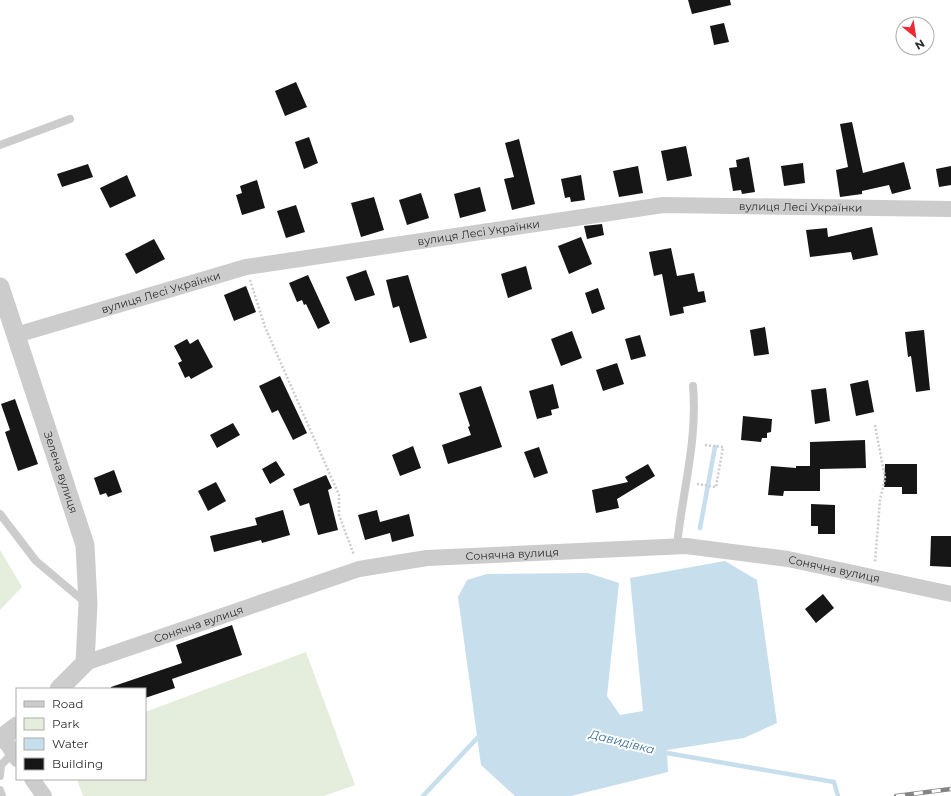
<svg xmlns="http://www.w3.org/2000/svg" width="951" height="796" font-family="Montserrat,sans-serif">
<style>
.green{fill:#e5eddc}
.water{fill:#c7deed}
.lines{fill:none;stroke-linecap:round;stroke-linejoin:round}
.stream{stroke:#c7deed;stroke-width:4.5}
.building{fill:#161616}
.path{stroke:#ccc;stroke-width:2.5;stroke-dasharray:2 2;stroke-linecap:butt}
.service{stroke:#ccc;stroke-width:8}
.minor{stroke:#ccc;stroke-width:16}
.tertiary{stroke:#ccc;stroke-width:19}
.rail-casing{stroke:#848484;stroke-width:4.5}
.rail{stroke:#fff;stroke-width:3;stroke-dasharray:9;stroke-linecap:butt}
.labels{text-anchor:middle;stroke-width:4;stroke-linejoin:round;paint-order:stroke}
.street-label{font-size:11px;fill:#2f2f2f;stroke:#fff}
.water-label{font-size:12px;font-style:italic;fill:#397095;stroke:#fff}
</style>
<rect width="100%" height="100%" fill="#fff"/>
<g class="green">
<polygon points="0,550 22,587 0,610"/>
<polygon points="306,652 355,785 324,796 83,796 77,779 145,779 145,712"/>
</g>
<polygon class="water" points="725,561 757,580 777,723 744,738 667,750 668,772 571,796 515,796 481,765 458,597 467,580 487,574 588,573 619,583 607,696 620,715 643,711 630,578"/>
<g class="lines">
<g class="stream">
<polyline points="700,528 715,447"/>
<polyline points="661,752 834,782 838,796"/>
<polyline points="423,796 480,735"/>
</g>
</g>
<g class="building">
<polygon points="688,0 730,0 731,5 692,14"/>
<polygon points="724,23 729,42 714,45 710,26"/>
<polygon points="296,82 307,107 285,116 275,91"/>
<polygon points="852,122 863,173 904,162 911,189 892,194 889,185 862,191 862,194 840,197 836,170 848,167 840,124"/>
<polygon points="309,137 318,163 304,169 295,142"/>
<polygon points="519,139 535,204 512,210 504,179 514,177 505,143"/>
<polygon points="686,146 692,176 667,181 661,151"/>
<polygon points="749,157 755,192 742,194 741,190 733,191 729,168 737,167 736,160"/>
<polygon points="803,163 805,183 784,186 781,166"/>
<polygon points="88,164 93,177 62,187 57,174"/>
<polygon points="638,166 643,193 619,197 613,171"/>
<polygon points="951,166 951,185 939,187 936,169"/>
<polygon points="127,175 136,196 110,208 100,188"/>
<polygon points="581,175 585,200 571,202 570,197 565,198 561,179"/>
<polygon points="257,180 265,208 242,215 236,195 242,193 240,186"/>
<polygon points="480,187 486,211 460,218 454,194"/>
<polygon points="421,193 429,218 407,225 399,200"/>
<polygon points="374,197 384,230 361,237 351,203"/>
<polygon points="296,205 305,232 286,238 277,211"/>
<polygon points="602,224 604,235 587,239 584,226"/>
<polygon points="872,227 878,255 853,260 851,252 810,257 806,230 827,228 828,237"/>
<polygon points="581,237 592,264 569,274 558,246"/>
<polygon points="154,239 165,259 136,274 125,254"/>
<polygon points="671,248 677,276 694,273 698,292 704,291 706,302 683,307 684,313 670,316 662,274 654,276 649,252"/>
<polygon points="526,266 532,289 508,298 501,274"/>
<polygon points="366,270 375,295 355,301 346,277"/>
<polygon points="308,275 330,323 318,329 306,304 304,305 302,300 297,302 289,283"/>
<polygon points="408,275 427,338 410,343 399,306 393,308 386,280"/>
<polygon points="246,286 256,312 234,321 224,295"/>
<polygon points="598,288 605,309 592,314 585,293"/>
<polygon points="765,327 769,354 754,356 750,330"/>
<polygon points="924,330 930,390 916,392 911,356 908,357 905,332"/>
<polygon points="572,331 582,358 561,366 551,339"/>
<polygon points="640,335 646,356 631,360 625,339"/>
<polygon points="187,339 190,344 198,339 213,367 191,379 189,376 185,378 178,363 182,361 174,346"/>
<polygon points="617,363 624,384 603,391 596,370"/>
<polygon points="280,376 307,433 293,440 278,410 272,413 259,386"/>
<polygon points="868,380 874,412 856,416 850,384"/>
<polygon points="553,384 559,408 551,410 552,415 537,419 529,391"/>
<polygon points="481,386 502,447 448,464 442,445 471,435 468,427 470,426 459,393"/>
<polygon points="826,388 830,421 815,424 811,390"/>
<polygon points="15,399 38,464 18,471 5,432 10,430 1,404"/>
<polygon points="743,416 772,419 771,432 767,433 767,438 762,438 761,442 741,440"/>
<polygon points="233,423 240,435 217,448 210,435"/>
<polygon points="865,440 866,468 820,469 820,491 784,491 783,496 768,495 771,466 796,468 796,466 810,466 810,442"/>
<polygon points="413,446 421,468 400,476 392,455"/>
<polygon points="539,447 548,473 534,478 524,452"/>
<polygon points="276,461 285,475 270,484 262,469"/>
<polygon points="648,464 655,476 617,499 619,508 596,513 592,490 628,482 625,477"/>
<polygon points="885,464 917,464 917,494 902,494 902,487 884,487"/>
<polygon points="114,470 122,492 108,497 106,493 100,495 94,478"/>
<polygon points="326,475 332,488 328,490 338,530 318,535 309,503 300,506 293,489"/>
<polygon points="216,482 226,501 208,511 198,491"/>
<polygon points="811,504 835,505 835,534 818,534 818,526 811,526"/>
<polygon points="283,510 290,535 262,543 261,540 214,552 210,536 257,525 255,518"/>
<polygon points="377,510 380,522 409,514 414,536 392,542 390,533 365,540 358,515"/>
<polygon points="931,536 951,536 951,567 930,566"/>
<polygon points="823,594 834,608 816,623 805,609"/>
<polygon points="232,625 242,655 172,679 175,688 145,698 145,689 111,689 111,687 182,663 176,645"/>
</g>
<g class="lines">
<g class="path">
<polyline points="250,280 265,327 339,495 339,515 354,555"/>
<polyline points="875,425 885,478 880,500 875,563"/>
<polyline points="697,484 716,487 723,447 704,445"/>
</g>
<g class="service">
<polyline points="0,145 70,119"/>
<polyline points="0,514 36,561 86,603"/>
<path d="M677 546C682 493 698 440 693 386"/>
<polyline points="0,776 1,765 13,753"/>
<polyline points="0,790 2,796"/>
</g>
<g class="minor">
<path id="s1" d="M16 335 246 267 663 205 951 209"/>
<path id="s2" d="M85 663 359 569 427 558 686 546 788 559 951 594"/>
<polyline points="3,737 17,759"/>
<polyline points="32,779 44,796"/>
</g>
<g class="tertiary">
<path id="s3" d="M0 287 85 545 88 604 85 663 59 689"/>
<polyline points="0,739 17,726"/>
</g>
<defs>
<polyline id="rail" points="896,796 951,789"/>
</defs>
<use href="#rail" class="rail-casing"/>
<use href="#rail" class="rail"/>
</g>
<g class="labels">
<g class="street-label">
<text dy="4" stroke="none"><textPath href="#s1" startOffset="799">вулиця Лесі Українки</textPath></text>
<text dy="4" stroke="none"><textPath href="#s1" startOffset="475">вулиця Лесі Українки</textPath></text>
<text dy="4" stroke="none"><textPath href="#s1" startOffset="151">вулиця Лесі Українки</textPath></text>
<text dy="4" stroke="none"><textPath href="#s3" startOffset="195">Зелена вулиця</textPath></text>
<text dy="4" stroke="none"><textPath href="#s2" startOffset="444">Сонячна вулиця</textPath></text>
<text dy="4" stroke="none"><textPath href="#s2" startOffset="768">Сонячна вулиця</textPath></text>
<text dy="4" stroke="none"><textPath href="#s2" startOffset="120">Сонячна вулиця</textPath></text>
</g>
<g class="water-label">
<text transform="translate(622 742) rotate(14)" y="4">Давидівка</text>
</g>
</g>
<rect x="16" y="688" width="130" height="92" fill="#ffffff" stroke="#acacac"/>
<rect x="24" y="701" width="20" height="6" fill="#cccccc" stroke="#acacac"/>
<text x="52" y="708" font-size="12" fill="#2f2f2f">Road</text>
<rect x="24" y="718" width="20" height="12" fill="#e5eddc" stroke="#acacac"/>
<text x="52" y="728" font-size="12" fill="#2f2f2f">Park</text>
<rect x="24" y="738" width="20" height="12" fill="#c7deed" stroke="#acacac"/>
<text x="52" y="748" font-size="12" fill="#2f2f2f">Water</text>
<rect x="24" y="758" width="20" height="12" fill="#161616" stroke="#acacac"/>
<text x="52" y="768" font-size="12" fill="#2f2f2f">Building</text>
<g transform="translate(915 36) rotate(150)"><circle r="19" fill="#ffffff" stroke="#acacac"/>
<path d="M0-3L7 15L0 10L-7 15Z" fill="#ed2936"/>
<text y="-6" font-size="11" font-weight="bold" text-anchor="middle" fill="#2f2f2f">N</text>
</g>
</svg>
